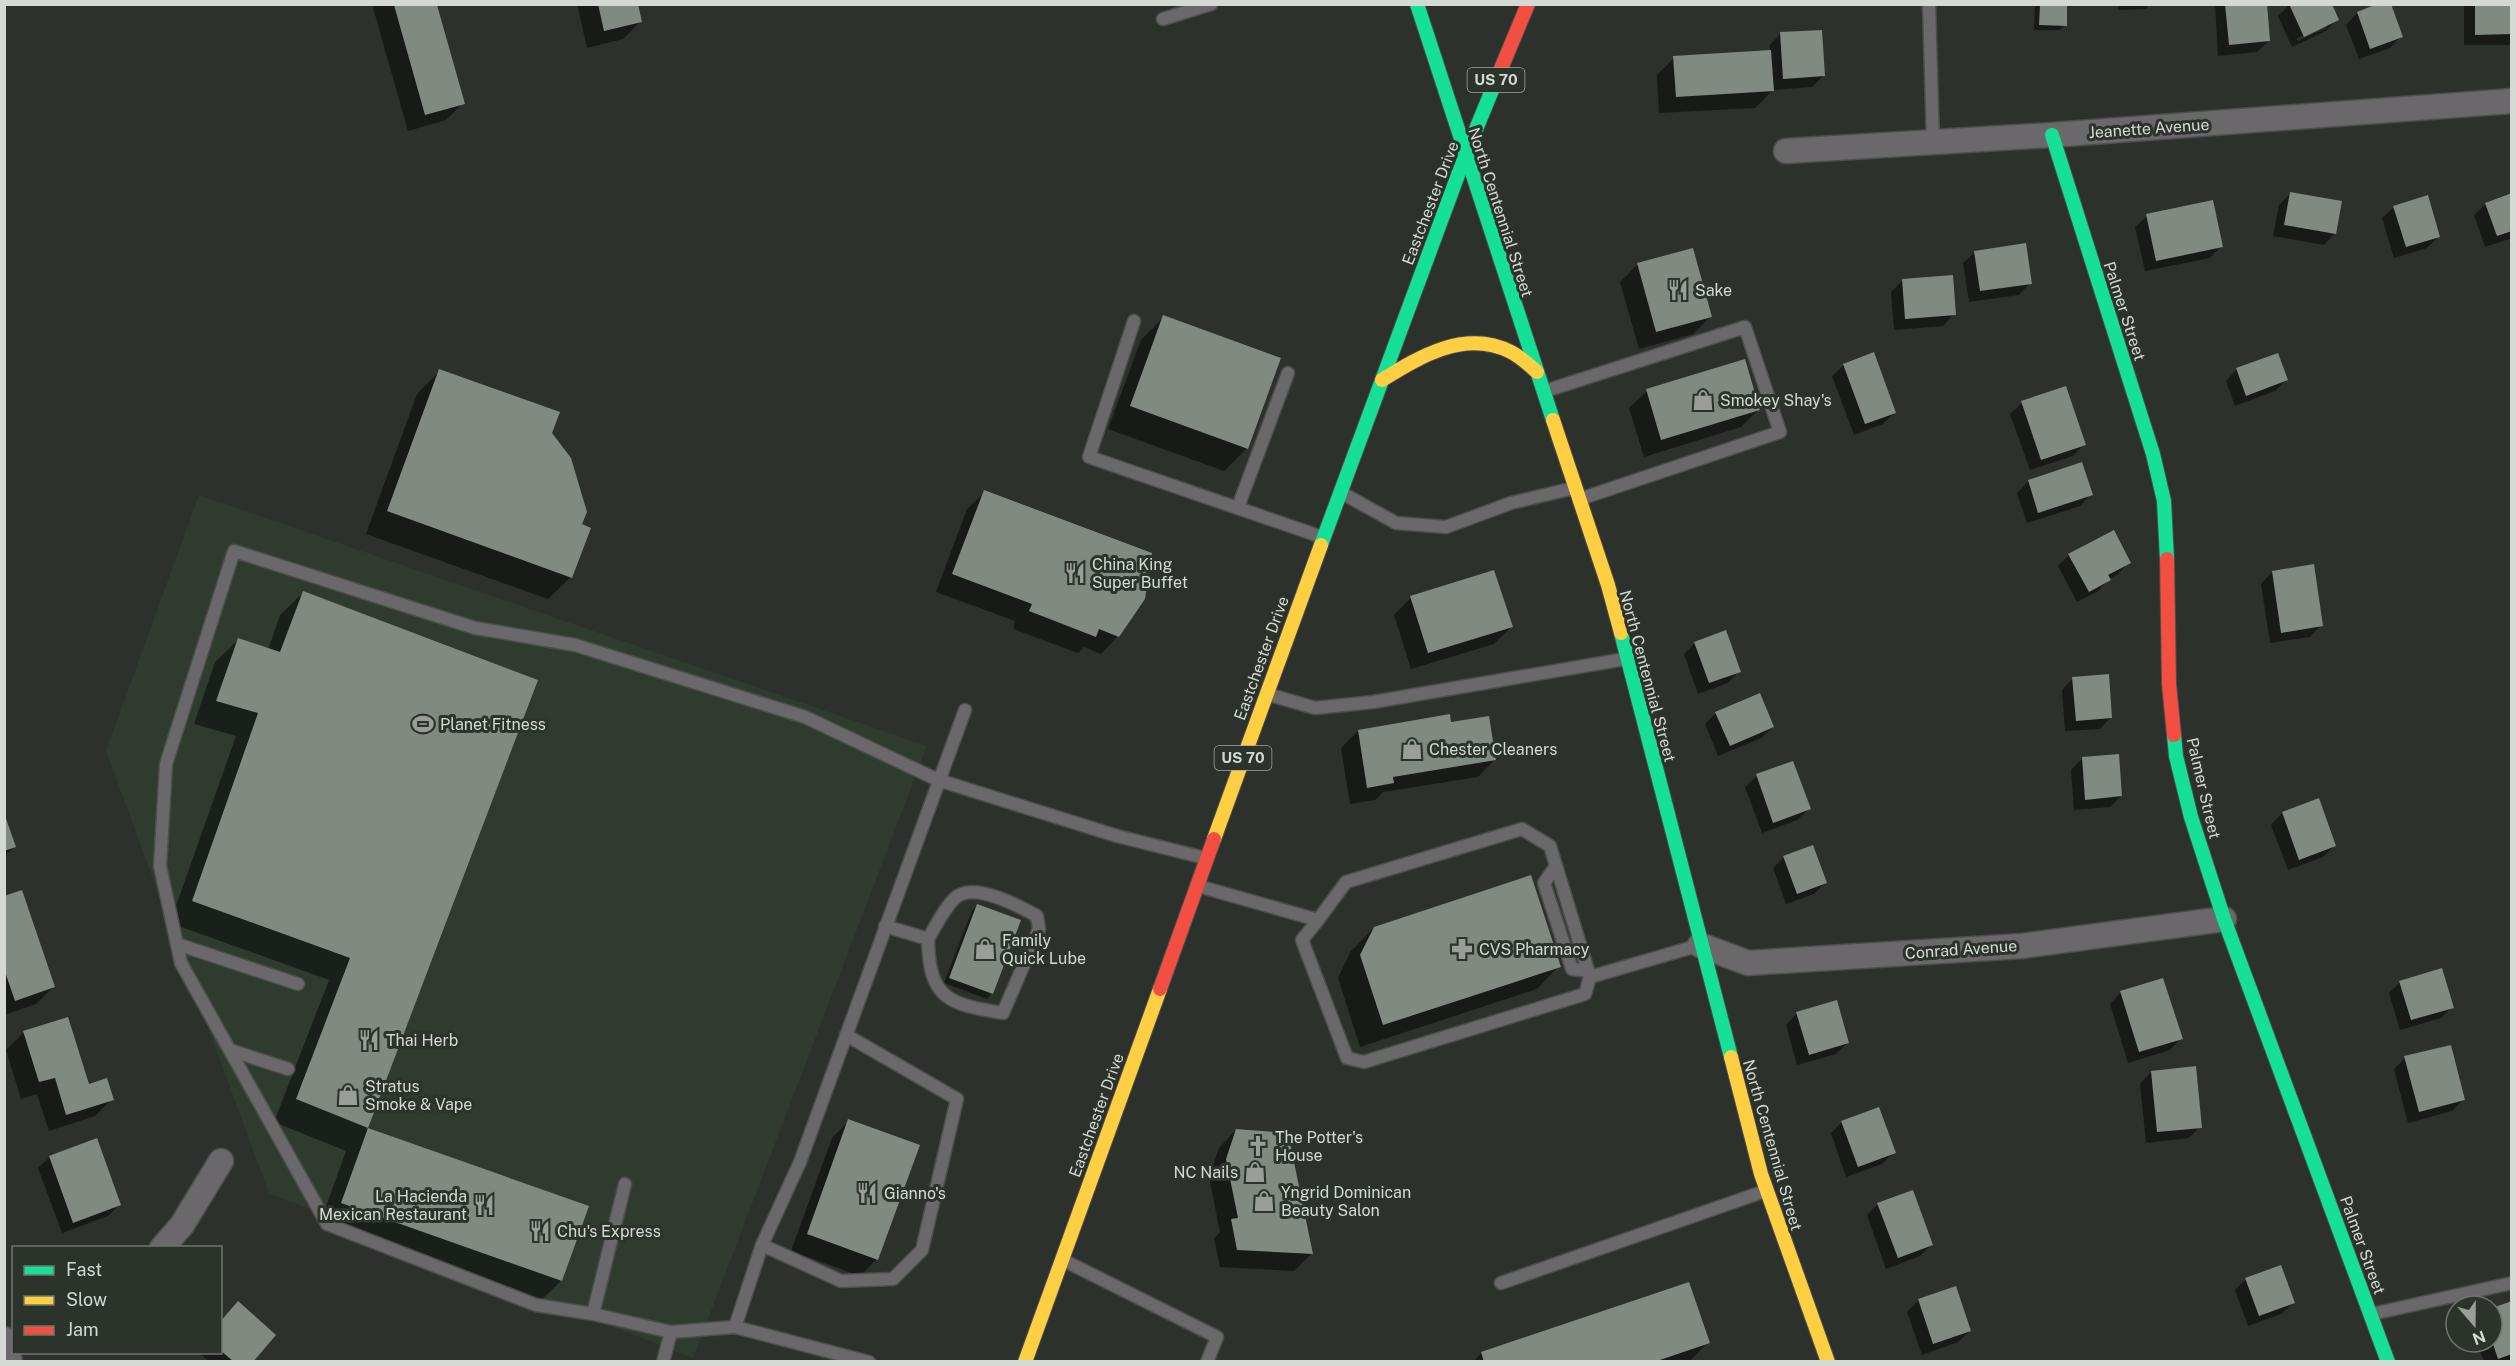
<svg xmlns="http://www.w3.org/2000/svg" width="2516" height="1366" font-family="'Public Sans',sans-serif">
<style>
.built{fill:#303b2f}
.shadow{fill:#0007;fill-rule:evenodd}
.building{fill:#808a80}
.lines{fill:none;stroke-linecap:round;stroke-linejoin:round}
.lane-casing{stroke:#4b4e4b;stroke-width:15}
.street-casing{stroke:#4b4e4b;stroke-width:27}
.fast-casing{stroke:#4b4e4b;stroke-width:16}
.slow-casing{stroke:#4b4e4b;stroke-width:16}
.jam-casing{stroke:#4b4e4b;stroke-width:16}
.lane{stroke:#6a686b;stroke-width:12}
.street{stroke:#6a686b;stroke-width:24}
.fast{stroke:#16e098;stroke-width:14}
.slow{stroke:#ffcf43;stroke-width:14}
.jam{stroke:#f24e42;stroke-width:14}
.labels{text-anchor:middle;stroke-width:6;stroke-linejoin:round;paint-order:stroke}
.shield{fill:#2b332a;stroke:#a1a7a1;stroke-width:1.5}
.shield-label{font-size:15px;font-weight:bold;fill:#d4d9d4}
.street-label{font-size:16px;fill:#d4d9d4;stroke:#2b332a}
.poi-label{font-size:16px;fill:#d4d9d4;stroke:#2b332a;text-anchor:start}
</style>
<rect width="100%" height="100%" fill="#2c312c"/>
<polygon class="built" points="199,495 927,746 693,1358 269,1193 106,751"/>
<g class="shadow">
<polygon points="372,4 435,4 463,103 446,120 408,131"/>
<polygon points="577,4 636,4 640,22 623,39 587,48"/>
<polygon points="2035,4 2066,4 2065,25 2060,30 2034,30"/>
<polygon points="2118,4 2150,4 2146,9 2118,10"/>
<polygon points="2215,4 2266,4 2269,41 2257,52 2218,56"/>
<polygon points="2381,4 2401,36 2390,48 2359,59 2346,25 2357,13"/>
<rect x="2464" y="4" width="48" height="41"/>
<path d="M2289 5 2290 4 2337 19 2326 31 2292 47 2278 16ZM2326 24V28L2298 41 2296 39Z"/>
<polygon points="1781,33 1823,76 1812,87 1773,90 1755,108 1659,113 1657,75 1674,58 1770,51 1770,45"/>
<polygon points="2290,194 2335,233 2324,245 2273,236 2279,205"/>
<polygon points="2512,195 2512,238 2485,247 2474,215 2486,204"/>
<polygon points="2394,207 2439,236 2427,248 2394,258 2382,218"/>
<polygon points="2147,216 2221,246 2210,258 2145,271 2135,227"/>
<polygon points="1975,252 2030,283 2019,295 1969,302 1963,263"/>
<polygon points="1638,264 1710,317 1693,334 1639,349 1620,282"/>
<polygon points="1902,281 1954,314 1943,326 1894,330 1891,292"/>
<polygon points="1164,317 1247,448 1224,471 1108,429 1141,340"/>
<polygon points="1844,365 1895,412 1883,424 1854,435 1832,376"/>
<polygon points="2237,369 2286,380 2275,391 2235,406 2226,381"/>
<polygon points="440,371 550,433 580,525 571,577 548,599 366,534 417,394"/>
<polygon points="1647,391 1758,410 1741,427 1644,457 1629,408"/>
<polygon points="2022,403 2084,444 2073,456 2030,470 2010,414"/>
<polygon points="2081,464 2091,494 2080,506 2027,523 2017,493 2028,482"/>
<polygon points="985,492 1118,636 1101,654 1084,647 1078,653 1013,629 1015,621 936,592 967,509"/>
<polygon points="2069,555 2129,562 2118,574 2109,579 2098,591 2077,602 2058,566"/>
<polygon points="2272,572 2321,625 2310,637 2270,643 2261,584"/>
<polygon points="303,593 536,681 366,1129 587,1207 561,1281 538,1303 319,1226 346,1151 274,1122 329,980 170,923 236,736 194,724 215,662 238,640 268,650 280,615"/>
<polygon points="1411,598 1511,627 1494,644 1411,669 1394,615"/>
<polygon points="1695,643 1739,671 1728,683 1698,694 1684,654"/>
<polygon points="2073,678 2111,717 2100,729 2065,731 2062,690"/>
<polygon points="1716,713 1773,727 1761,738 1718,756 1705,724"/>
<polygon points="1450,724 1495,759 1478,777 1383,792 1375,800 1350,804 1341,748 1358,731"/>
<polygon points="2082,759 2121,796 2110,807 2074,810 2071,770"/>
<polygon points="1792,763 1809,809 1797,820 1762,833 1745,787 1757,776"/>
<polygon points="2318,800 2334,846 2323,857 2288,870 2271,825 2282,813"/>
<polygon points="4,816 15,846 4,857"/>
<polygon points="1784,857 1825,883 1814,894 1786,904 1773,868"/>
<polygon points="4,897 53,987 36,1004 4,1015"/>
<polygon points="977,906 992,993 987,999 944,983 972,911"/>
<polygon points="1374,928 1559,966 1537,989 1360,1047 1338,978 1351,951"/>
<polygon points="2400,982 2452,1007 2441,1018 2400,1030 2389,993"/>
<polygon points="2121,992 2181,1038 2170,1050 2128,1063 2110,1004"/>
<polygon points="1797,1013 1848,1042 1836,1054 1797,1065 1786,1025"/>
<polygon points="67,1019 88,1086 112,1099 95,1116 49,1131 37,1094 21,1099 6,1050 23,1033"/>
<polygon points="2405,1058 2463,1100 2452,1111 2408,1123 2394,1069"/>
<polygon points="2151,1072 2200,1127 2189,1138 2146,1143 2140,1084"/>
<polygon points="849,1121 877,1259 860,1276 791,1251 832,1138"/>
<polygon points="1842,1122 1894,1152 1882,1164 1846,1177 1831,1133"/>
<polygon points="1236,1130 1311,1254 1294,1271 1220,1267 1214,1238 1220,1232 1209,1177 1219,1148"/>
<polygon points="50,1157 119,1205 108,1216 62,1233 38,1168"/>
<polygon points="1878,1204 1931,1245 1920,1256 1886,1269 1867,1215"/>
<polygon points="2246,1279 2293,1303 2281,1314 2248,1326 2235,1290"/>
<polygon points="1919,1300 1970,1331 1958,1342 1922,1355 1907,1312"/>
<polygon points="2512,1303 2512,1360 2484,1362 2477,1342 2492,1342 2492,1310"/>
<polygon points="220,1322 251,1362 209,1362 199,1352 220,1352"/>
<polygon points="1708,1342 1689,1362 1473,1362 1481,1353"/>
</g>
<g class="building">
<polygon points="598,4 638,4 642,22 604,31"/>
<polygon points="2040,4 2067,4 2067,26 2039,25"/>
<polygon points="2225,4 2267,4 2270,41 2229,45"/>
<polygon points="2289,4 2332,4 2339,20 2304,37"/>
<polygon points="2377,4 2391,4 2403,37 2370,49 2357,12"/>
<polygon points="2475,4 2512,4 2512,34 2475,35"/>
<polygon points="394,5 437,5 465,104 425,115"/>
<polygon points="1822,30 1825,76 1783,79 1780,32"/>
<polygon points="1771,50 1774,91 1676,97 1673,56"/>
<polygon points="2290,192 2342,201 2336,234 2284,225"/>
<polygon points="2512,193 2512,231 2497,236 2485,203"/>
<polygon points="2428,195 2440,237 2406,247 2393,206"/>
<polygon points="2213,200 2223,247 2156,261 2146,214"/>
<polygon points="2026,243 2032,284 1980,291 1974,251"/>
<polygon points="1693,248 1712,317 1656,332 1637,263"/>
<polygon points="1953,275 1956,315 1905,319 1902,279"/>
<polygon points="1163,315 1281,358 1248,449 1130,406"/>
<polygon points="1874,352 1896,413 1865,424 1843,364"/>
<polygon points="2278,353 2288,380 2246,396 2236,368"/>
<polygon points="1745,359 1760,410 1661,440 1646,389"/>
<polygon points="439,369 560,412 552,433 571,458 587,512 582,524 591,528 572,578 387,511"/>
<polygon points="2066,386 2086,445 2041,460 2021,401"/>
<polygon points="2082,462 2093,495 2038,513 2028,480"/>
<polygon points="984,490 1152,553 1145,599 1119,637 1099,629 1096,637 1029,611 1032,604 952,574"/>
<polygon points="2114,530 2131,563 2108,575 2111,580 2089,592 2068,554"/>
<polygon points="2314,564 2323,626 2281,633 2272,571"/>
<polygon points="1494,570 1513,627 1428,653 1410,596"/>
<polygon points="303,591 538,680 368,1128 296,1099 350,958 192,901 258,713 216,701 238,638 280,652"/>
<polygon points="1726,630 1741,672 1709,683 1694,642"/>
<polygon points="2109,674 2112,718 2076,721 2072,677"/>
<polygon points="1760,693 1774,727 1730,746 1715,712"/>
<polygon points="1450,714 1451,722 1489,716 1496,760 1393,777 1394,783 1367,788 1358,730"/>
<polygon points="2119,754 2122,796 2085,800 2082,757"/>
<polygon points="1793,761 1811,809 1773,823 1756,774"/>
<polygon points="2319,798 2336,846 2299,860 2282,812"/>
<polygon points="4,813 16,847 4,851"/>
<polygon points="1813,845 1827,883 1797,894 1783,856"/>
<polygon points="1531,875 1561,967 1383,1025 1360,955 1374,927"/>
<polygon points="22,890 55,987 15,1001 4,969 4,896"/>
<polygon points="977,904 1021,920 993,994 949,978"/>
<polygon points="2442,968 2454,1008 2411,1020 2399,981"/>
<polygon points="2163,978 2183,1039 2139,1052 2120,991"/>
<polygon points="1837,1000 1849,1043 1809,1055 1796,1012"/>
<polygon points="68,1017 89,1084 107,1078 114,1100 66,1115 55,1078 39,1082 23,1031"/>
<polygon points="2451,1045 2465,1100 2419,1112 2404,1056"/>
<polygon points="2196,1066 2202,1128 2157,1132 2151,1071"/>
<polygon points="1879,1107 1896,1153 1858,1167 1841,1121"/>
<polygon points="848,1119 920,1145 878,1260 807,1234"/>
<polygon points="368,1128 589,1206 562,1281 341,1203"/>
<polygon points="1236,1129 1288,1133 1313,1254 1237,1250 1231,1219 1238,1218 1226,1159"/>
<polygon points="97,1138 121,1205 73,1223 49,1156"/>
<polygon points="1913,1190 1933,1245 1898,1258 1877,1203"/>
<polygon points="2281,1265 2295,1303 2259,1316 2245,1278"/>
<polygon points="1689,1282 1710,1343 1654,1362 1484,1362 1481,1352"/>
<polygon points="1956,1286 1971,1331 1933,1344 1918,1299"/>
<polygon points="238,1301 276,1335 253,1362 234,1362 220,1350 220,1322"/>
<polygon points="2512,1301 2512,1354 2498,1359 2492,1341 2492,1308"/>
</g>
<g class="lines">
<defs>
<g id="lane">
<polyline points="1929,4 1933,141"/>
<polyline points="1163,19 1211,4"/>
<polyline points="1134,321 1089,457 1322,537"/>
<polyline points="1545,391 1745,327 1780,432 1580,499"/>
<polyline points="1342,493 1396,523 1446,527 1511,503 1574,488"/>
<polyline points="1238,507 1288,373"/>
<polyline points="1267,694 1315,708 1373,702 1625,659"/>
<polyline points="1556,866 1544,883 1572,969 1588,971"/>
<polyline points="1198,886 1318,920 1346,882 1522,829 1550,846 1590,977 1700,945"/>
<polyline points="1318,920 1302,940 1347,1058 1364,1062 1585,994 1590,977"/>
<path d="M885 926 928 939C929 1000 949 1004 1003 1013L1039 929 1037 916C1019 906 972 880 954 899 943 910 936 926 928 939"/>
<polyline points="177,944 298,984"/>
<polyline points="230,1050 288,1069"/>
<polyline points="762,1245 841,1281 893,1279 922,1250 957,1099 846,1035"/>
<polyline points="1063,1260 1217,1337 1207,1362"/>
<polyline points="1501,1283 1765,1191"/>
<polyline points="593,1314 625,1184"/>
<polyline points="2372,1314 2512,1283"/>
<polyline points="735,1327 671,1332 593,1314 536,1305 327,1224 181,963 160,866 166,764 234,551 475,628 575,645 805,717 938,780 1117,836 1205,858"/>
<polyline points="663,1362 671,1332"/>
<polyline points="869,1362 735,1327 762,1245 800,1162 965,710"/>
</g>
<g id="street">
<polyline points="1786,151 2052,135 2512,101"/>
<polyline points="1700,945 1748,963 2022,946 2224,919"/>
<polyline points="162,1248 182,1225 221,1161"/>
<polyline points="4,1339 10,1362"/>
</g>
<g id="fast">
<polyline points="1417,4 1553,420"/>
<polyline points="2052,135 2153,454 2164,501 2167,559"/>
<polyline points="1321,545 1465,156 1495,83"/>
<polyline points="1621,633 1731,1057"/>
<polyline points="2174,735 2176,756 2191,817 2224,919 2388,1362"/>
</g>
<g id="slow">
<path d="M1382 380C1421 356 1465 329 1511 352 1521 357 1529 365 1537 372"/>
<polyline points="1553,420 1608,585 1621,633"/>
<polyline points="1214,839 1321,545"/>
<polyline points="1731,1057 1761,1174 1828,1362"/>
<polyline points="1025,1362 1160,989"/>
</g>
<g id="jam">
<polyline points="1495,83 1528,4"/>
<polyline points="2167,559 2169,684 2174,735"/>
<polyline points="1160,989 1214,839"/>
</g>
</defs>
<use href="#lane" class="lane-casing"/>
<use href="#street" class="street-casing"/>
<use href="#fast" class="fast-casing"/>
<use href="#slow" class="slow-casing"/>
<use href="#jam" class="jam-casing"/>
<use href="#lane" class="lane"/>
<use href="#street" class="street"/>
<use href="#fast" class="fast"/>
<use href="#slow" class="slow"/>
<use href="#jam" class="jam"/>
</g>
<defs>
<symbol id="restaurant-bare" viewBox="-9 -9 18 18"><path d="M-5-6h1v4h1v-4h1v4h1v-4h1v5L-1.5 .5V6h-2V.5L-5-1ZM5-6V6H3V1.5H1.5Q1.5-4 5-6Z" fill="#999e99" stroke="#2b332a" stroke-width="2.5" paint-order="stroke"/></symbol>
<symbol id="shop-bare" viewBox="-9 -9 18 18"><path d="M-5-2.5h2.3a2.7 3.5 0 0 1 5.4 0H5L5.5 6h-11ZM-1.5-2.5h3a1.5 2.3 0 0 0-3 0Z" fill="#999e99" stroke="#2b332a" stroke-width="2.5" paint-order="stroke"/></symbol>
<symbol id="stadium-bare" viewBox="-9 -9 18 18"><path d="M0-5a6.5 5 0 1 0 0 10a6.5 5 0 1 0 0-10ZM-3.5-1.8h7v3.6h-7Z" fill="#999e99" stroke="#2b332a" stroke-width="2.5" paint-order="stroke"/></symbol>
<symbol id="pharmacy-bare" viewBox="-9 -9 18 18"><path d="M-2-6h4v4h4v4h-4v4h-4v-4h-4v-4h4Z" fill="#999e99" stroke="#2b332a" stroke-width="2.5" paint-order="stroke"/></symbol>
<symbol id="church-bare" viewBox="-9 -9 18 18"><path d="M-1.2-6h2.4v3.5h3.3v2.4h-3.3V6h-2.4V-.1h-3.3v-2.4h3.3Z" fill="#999e99" stroke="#2b332a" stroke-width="2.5" paint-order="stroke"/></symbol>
</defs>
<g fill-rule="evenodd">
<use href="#restaurant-bare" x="1663" y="275" width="30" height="30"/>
<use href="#shop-bare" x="1688" y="385" width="30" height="30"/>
<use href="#restaurant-bare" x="1060" y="558" width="30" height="30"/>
<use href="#stadium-bare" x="408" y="709" width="30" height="30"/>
<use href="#shop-bare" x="1397" y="734" width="30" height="30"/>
<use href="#shop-bare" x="970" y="934" width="30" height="30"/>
<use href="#pharmacy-bare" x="1447" y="934" width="30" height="30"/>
<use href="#restaurant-bare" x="354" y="1025" width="30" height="30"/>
<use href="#shop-bare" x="333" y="1080" width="30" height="30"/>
<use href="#church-bare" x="1243" y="1131" width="30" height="30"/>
<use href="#shop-bare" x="1240" y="1157" width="30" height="30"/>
<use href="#restaurant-bare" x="852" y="1178" width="30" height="30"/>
<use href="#shop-bare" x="1249" y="1186" width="30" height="30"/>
<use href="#restaurant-bare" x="469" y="1190" width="30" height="30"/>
<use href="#restaurant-bare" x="525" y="1216" width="30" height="30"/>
</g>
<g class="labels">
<g class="shield">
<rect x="1467.5" y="68" width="57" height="24" rx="4.5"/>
<rect x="1214.5" y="746" width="57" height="24" rx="4.5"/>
</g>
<g class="shield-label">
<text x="1496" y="85">US 70</text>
<text x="1243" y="763">US 70</text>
</g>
<g class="street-label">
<text transform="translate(2149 128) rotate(-4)" y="6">Jeanette Avenue</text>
<text transform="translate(1430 203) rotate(-69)" y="6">Eastchester Drive</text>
<text transform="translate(1501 212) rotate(72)" y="6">North Centennial Street</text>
<text transform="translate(2125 311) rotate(72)" y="6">Palmer Street</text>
<text transform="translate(1261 658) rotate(-70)" y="6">Eastchester Drive</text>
<text transform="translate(1648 676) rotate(75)" y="6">North Centennial Street</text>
<text transform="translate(2204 788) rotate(77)" y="6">Palmer Street</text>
<text transform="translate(1961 949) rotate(-4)" y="6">Conrad Avenue</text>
<text transform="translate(1096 1115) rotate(-70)" y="6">Eastchester Drive</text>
<text transform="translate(1773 1145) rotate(74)" y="6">North Centennial Street</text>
<text transform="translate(2363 1245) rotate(70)" y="6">Palmer Street</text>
</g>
<g class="poi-label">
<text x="1695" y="296">Sake</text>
<text x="1720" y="406">Smokey Shay's</text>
<text x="1092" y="570">China King<tspan x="1092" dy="18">Super Buffet</tspan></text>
<text x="440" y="730">Planet Fitness</text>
<text x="1429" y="755">Chester Cleaners</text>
<text x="1002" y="946">Family<tspan x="1002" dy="18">Quick Lube</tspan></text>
<text x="1479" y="955">CVS Pharmacy</text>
<text x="386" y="1046">Thai Herb</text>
<text x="365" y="1092">Stratus<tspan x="365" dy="18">Smoke &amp; Vape</tspan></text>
<text x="1275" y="1143">The Potter's<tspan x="1275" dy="18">House</tspan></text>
<text x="1238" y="1178" text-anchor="end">NC Nails</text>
<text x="1281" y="1198">Yngrid Dominican<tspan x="1281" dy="18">Beauty Salon</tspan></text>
<text x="884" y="1199">Gianno's</text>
<text x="467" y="1202" text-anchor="end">La Hacienda<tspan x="467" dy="18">Mexican Restaurant</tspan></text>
<text x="557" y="1237">Chu's Express</text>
</g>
</g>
<rect width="2516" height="1366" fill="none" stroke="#d4d9d4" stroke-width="12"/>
<rect x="12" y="1246" width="210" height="108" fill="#2b332a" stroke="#6f756e" stroke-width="1.5"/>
<rect x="24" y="1266" width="30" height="9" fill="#16e098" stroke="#6f756e" stroke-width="1.5"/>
<text x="66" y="1276" font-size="18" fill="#d4d9d4">Fast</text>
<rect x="24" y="1296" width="30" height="9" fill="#ffcf43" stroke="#6f756e" stroke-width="1.5"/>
<text x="66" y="1306" font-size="18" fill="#d4d9d4">Slow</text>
<rect x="24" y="1326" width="30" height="9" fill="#f24e42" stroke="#6f756e" stroke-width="1.5"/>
<text x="66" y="1336" font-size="18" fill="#d4d9d4">Jam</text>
<g transform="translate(2474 1324) rotate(160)"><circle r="28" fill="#2b332a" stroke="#6f756e" stroke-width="1.5"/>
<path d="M0-4.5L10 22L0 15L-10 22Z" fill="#999e99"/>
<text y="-9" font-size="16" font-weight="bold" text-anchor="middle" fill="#d4d9d4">N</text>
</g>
</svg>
